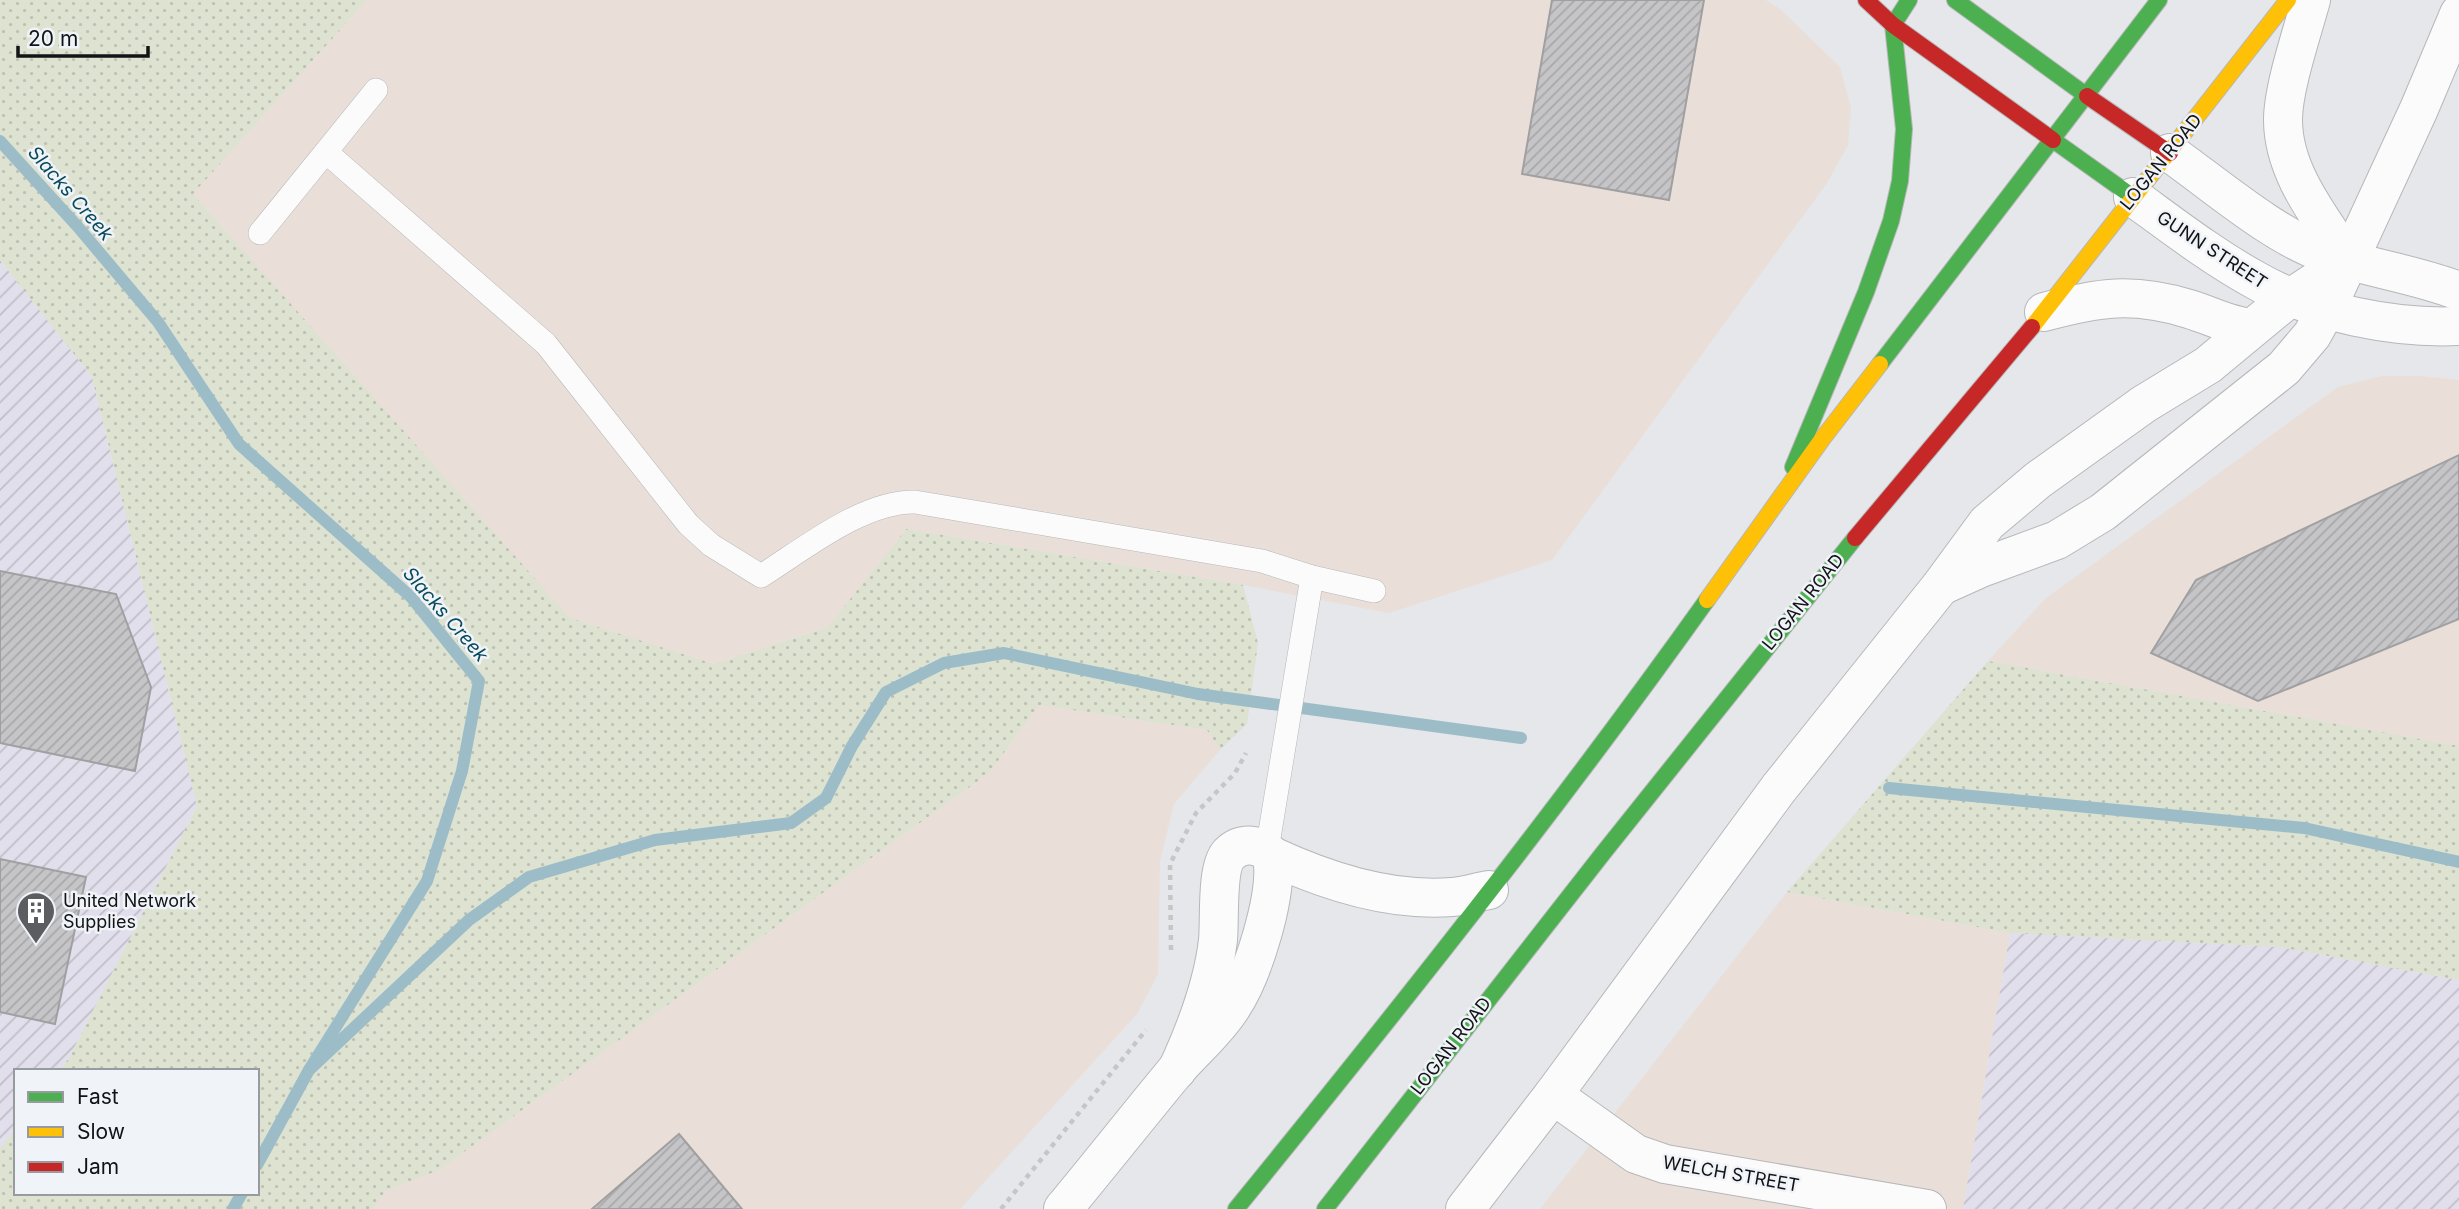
<svg xmlns="http://www.w3.org/2000/svg" width="2459" height="1209" font-family="Inter,sans-serif">
<style>
.commercial{fill:#e9dfd8}
.industrial{fill:url(#industrial-furrows)}
.park{fill:url(#park-dots)}
.lines{fill:none;stroke-linecap:round;stroke-linejoin:round}
.stream{stroke:#9cbcc8;stroke-width:12}
.building{fill:url(#building-hatch);stroke:#a0a0a2;stroke-width:2}
.lane-casing{stroke:#b6b7b9;stroke-width:24}
.street-casing{stroke:#b6b7b9;stroke-width:40}
.fast-casing{stroke:#b6b7b9;stroke-width:18}
.slow-casing{stroke:#b6b7b9;stroke-width:18}
.jam-casing{stroke:#b6b7b9;stroke-width:18}
.path{stroke:#c6c6c7;stroke-width:4.5;stroke-dasharray:5 5;stroke-linecap:butt}
.lane{stroke:#fbfbfc;stroke-width:23}
.street{stroke:#fbfbfc;stroke-width:38}
.fast{stroke:#4caf50;stroke-width:16}
.slow{stroke:#ffc107;stroke-width:16}
.jam{stroke:#c62828;stroke-width:16}
.labels{text-anchor:middle;stroke-width:5;stroke-linejoin:round;paint-order:stroke}
.street-label{font-size:18px;fill:#121315;stroke:#f0f4f9}
.poi-label{font-size:18px;fill:#121315;stroke:#f0f4f9;text-anchor:start}
.water-label{font-size:19px;font-style:italic;fill:#084a5c;stroke:#f0f4f9}
</style>
<defs>
<pattern id="industrial-furrows" width="10" height="10" patternUnits="userSpaceOnUse" patternTransform="scale(1.75)"><rect width="10" height="10" fill="#e2dfec"/><path d="M-1 1l2-2M0 10L10 0M9 11l2-2" fill="none" stroke="#c1beca"/></pattern>
<pattern id="park-dots" width="8" height="8" patternUnits="userSpaceOnUse" patternTransform="scale(1.75)"><rect width="8" height="8" fill="#dde2d1"/><path d="M2 2h.1M6 6h.1" fill="none" stroke="#bdc1b3" stroke-width="1.8" stroke-linecap="round"/></pattern>
<pattern id="building-hatch" width="6" height="6" patternUnits="userSpaceOnUse" patternTransform="scale(1.75)"><rect width="6" height="6" fill="#c5c4c7"/><path d="M-1 1l2-2M0 6l6-6M5 7l2-2" fill="none" stroke="#a8a8aa"/></pattern>
</defs>
<rect width="100%" height="100%" fill="#e5e7ea"/>
<g class="commercial">
<polygon points="367,0 1766,0 1780,9 1840,67 1851,108 1848,145 1827,183 1552,560 1389,613 1243,585 906,529 828,627 714,664 569,618 193,194"/>
<polygon points="2382,376 2420,376 2459,380 2459,746 1988,661 2046,598 2338,387"/>
<polygon points="1039,705 1207,730 1220,750 1174,804 1160,861 1158,974 1137,1014 960,1209 372,1209 386,1191 439,1170 989,773"/>
<polygon points="1787,892 2010,933 1963,1209 1540,1209"/>
</g>
<g class="industrial">
<polygon points="0,260 92,377 197,806 69,1058 59,1071 16,1071 16,1128 0,1149"/>
<polygon points="2010,933 2279,947 2459,980 2459,1209 1963,1209"/>
</g>
<g class="park">
<polygon points="0,0 367,0 193,194 570,618 714,664 828,627 906,529 1243,585 1258,643 1247,724 1220,750 1207,730 1039,705 989,773 439,1170 386,1191 372,1209 0,1209 0,1149 16,1128 16,1193 257,1193 257,1071 59,1071 69,1058 197,806 92,377 0,260"/>
<polygon points="1988,661 2459,746 2459,980 2279,947 2010,933 1787,892"/>
</g>
<g class="lines">
<g class="stream">
<polyline points="0,141 78,227 158,322 239,444 411,597 479,681 462,771 427,881 309,1070 257,1165"/>
<polyline points="1889,788 2304,828 2459,862"/>
<polyline points="309,1070 469,920 529,877 655,840 791,823 826,798 852,746 886,692 944,663 1004,653 1198,694 1521,738"/>
<polyline points="233,1209 242,1193"/>
</g>
</g>
<g class="building">
<polygon points="1552,0 1704,0 1669,200 1522,174"/>
<polygon points="2459,455 2459,619 2258,701 2151,653 2196,580"/>
<polygon points="0,571 116,594 151,687 135,771 0,743"/>
<polygon points="0,859 86,877 55,1024 0,1012"/>
<polygon points="679,1134 742,1209 592,1209"/>
</g>
<g class="lines">
<defs>
<g id="lane">
<path d="M326 152 546 344 688 524 711 545 761 576C804 549 863 501 915 502L1262 561 1312 577 1374 591"/>
<polyline points="260,233 376,90"/>
<polyline points="1267,850 1312,577"/>
</g>
<g id="street">
<path d="M2311 0C2302 33 2283 88 2283 120 2283 173 2321 218 2348 260"/>
<path d="M2170 153C2214 184 2274 236 2324 253 2368 268 2415 274 2459 291"/>
<path d="M2133 197C2173 226 2213 257 2257 281 2313 313 2395 329 2459 326"/>
<path d="M2044 312C2099 297 2133 292 2189 309 2209 315 2230 326 2251 328"/>
<polyline points="1941,586 1981,568 2057,540 2103,512 2284,368 2312,335 2327,308 2419,109 2459,14"/>
<path d="M1177 1070C1196 1029 1213 985 1218 940 1220 920 1216 868 1229 854 1242 841 1261 844 1272 856 1328 882 1390 902 1452 897 1464 896 1477 892 1489 890"/>
<polyline points="1553,1095 1636,1154 1665,1164 1927,1209"/>
<path d="M1063 1209C1102 1162 1139 1115 1178 1068 1195 1049 1217 1030 1231 1008 1253 976 1279 893 1272 856"/>
<polyline points="1465,1209 1553,1095 1779,788 1940,587 1987,523 2038,480 2144,404 2208,365 2283,303 2348,260"/>
</g>
<g id="fast">
<polyline points="1955,0 2087,96"/>
<polyline points="2053,140 2133,197"/>
<polyline points="1880,364 2159,0"/>
<polyline points="1793,467 1866,292 1891,221 1900,181 1904,129 1893,25 1909,0"/>
<path d="M1236 1209C1398 1010 1558 809 1707 600"/>
<polyline points="1325,1209 1604,852 1855,538"/>
</g>
<g id="slow">
<polyline points="2032,327 2288,0"/>
<polyline points="1707,600 1823,438 1880,364"/>
</g>
<g id="jam">
<polyline points="1866,0 1893,25 2053,140"/>
<polyline points="2087,96 2170,153"/>
<polyline points="1855,538 2032,327"/>
</g>
</defs>
<use href="#lane" class="lane-casing"/>
<use href="#street" class="street-casing"/>
<use href="#fast" class="fast-casing"/>
<use href="#slow" class="slow-casing"/>
<use href="#jam" class="jam-casing"/>
<g class="path">
<polyline points="1171,950 1170,864 1196,813 1235,773 1246,753"/>
<polyline points="1001,1209 1146,1030"/>
</g>
<use href="#lane" class="lane"/>
<use href="#street" class="street"/>
<use href="#fast" class="fast"/>
<use href="#slow" class="slow"/>
<use href="#jam" class="jam"/>
</g>
<defs>
<symbol id="building-pin" viewBox="-11 -11 22 30"><path d="M0 17L-7.5 6A9.5 9.5 0 1 1 7.5 6Z" fill="#5c5d60" stroke="#f0f4f9"/><path d="M-4-6H4V6H1V3H-1V6H-4ZM-2.5-4.3h1.7v1.8h-1.7ZM.8-4.3h1.7v1.8H.8ZM-2.5-1h1.7V.8h-1.7ZM.8-1h1.7V.8H.8Z" fill="#fff"/></symbol>
</defs>
<g fill-rule="evenodd">
<use href="#building-pin" x="14" y="889" width="44" height="60"/>
</g>
<g class="labels">
<g class="street-label">
<text transform="translate(2161 162) rotate(-51)" y="6">LOGAN ROAD</text>
<text transform="translate(2212 250) rotate(33)" y="6">GUNN STREET</text>
<text transform="translate(1803 602) rotate(-51)" y="6">LOGAN ROAD</text>
<text transform="translate(1451 1046) rotate(-52)" y="6">LOGAN ROAD</text>
<text transform="translate(1731 1174) rotate(10)" y="6">WELCH STREET</text>
</g>
<g class="poi-label">
<text x="63" y="907">United Network<tspan x="63" dy="21">Supplies</tspan></text>
</g>
<g class="water-label">
<text transform="translate(71 193) rotate(49)" y="7">Slacks Creek</text>
<text transform="translate(446 614) rotate(49)" y="7">Slacks Creek</text>
</g>
</g>
<rect x="14" y="1069" width="245" height="126" fill="#f0f4f9" stroke="#979a9e" stroke-width="2"/>
<rect x="28" y="1092" width="35" height="10" fill="#4caf50" stroke="#979a9e" stroke-width="2"/>
<text x="77" y="1104" font-size="21" fill="#121315">Fast</text>
<rect x="28" y="1127" width="35" height="10" fill="#ffc107" stroke="#979a9e" stroke-width="2"/>
<text x="77" y="1139" font-size="21" fill="#121315">Slow</text>
<rect x="28" y="1162" width="35" height="10" fill="#c62828" stroke="#979a9e" stroke-width="2"/>
<text x="77" y="1174" font-size="21" fill="#121315">Jam</text>
<path d="M18 46v10h130v-10" fill="none" stroke="#121315" stroke-width="3.5"/>
<text x="28" y="46" font-size="21" fill="#121315" stroke="#f0f4f9" stroke-width="5" paint-order="stroke">20 m</text>
</svg>
